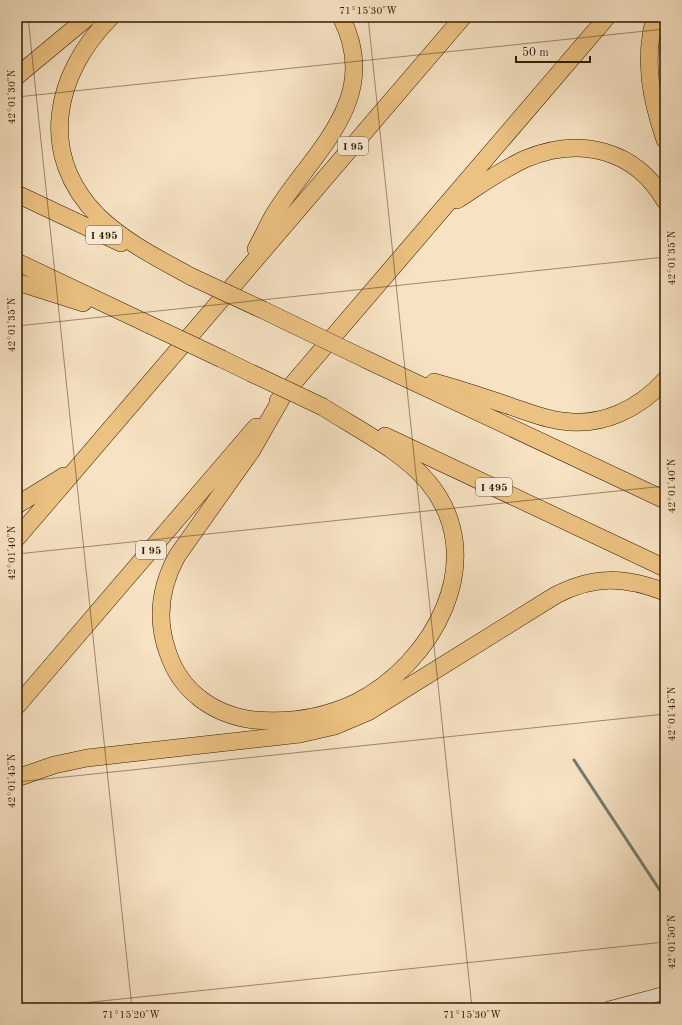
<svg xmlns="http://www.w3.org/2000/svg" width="682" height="1025" font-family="'Old Standard TT',serif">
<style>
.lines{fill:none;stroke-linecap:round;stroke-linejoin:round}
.stream{stroke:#737c71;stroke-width:3}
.secondary-casing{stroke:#321a01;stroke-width:14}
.motorway-casing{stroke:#321a01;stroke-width:18}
.secondary{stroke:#faedd9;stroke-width:13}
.motorway{stroke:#ecc282;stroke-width:17}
.motorway-bridge-casing{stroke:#321a01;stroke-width:18;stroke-linecap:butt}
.motorway-bridge{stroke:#ecc282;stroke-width:17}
.ticks{fill:none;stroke:#321a01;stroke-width:1;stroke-opacity:0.45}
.labels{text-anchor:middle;stroke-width:4;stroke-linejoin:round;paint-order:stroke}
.shield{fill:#faedd9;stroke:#6e5942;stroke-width:1}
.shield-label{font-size:11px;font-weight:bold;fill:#321a01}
.neatline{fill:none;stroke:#321a01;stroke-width:1.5}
.ticks-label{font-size:10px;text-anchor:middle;fill:#321a01}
</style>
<rect width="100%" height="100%" fill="#f7e3c4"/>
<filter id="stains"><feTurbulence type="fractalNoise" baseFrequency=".005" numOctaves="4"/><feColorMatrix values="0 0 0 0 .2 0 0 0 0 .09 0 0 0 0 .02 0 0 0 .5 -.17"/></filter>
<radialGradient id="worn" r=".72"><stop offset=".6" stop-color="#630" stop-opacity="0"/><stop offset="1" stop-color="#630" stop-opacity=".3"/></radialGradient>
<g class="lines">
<polyline class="stream" points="574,760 665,898"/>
<defs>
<polyline id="secondary" points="609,1008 665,993"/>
<g id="motorway">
<path d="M111 17C54 74 37 154 98 216 125 242 159 259 192 277"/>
<path d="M655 17C643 60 651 99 665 140"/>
<polyline points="17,76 88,17"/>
<polyline points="17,194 121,243"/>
<path d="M457 200C479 186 501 170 525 159 579 136 635 149 665 201"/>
<path d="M256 249C262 238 267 227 273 216 311 153 384 100 341 17"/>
<polyline points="17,262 150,325"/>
<polyline points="17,282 83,303"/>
<polyline points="263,310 292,324"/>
<polyline points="222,359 251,373"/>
<polyline points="365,359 665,500"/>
<path d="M434 382C459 389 483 397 507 405 525 411 543 419 562 421 602 427 639 409 665 380"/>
<path d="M284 394 252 450 177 556C160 587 156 620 168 653 181 692 214 715 254 720 288 723 323 718 355 703 433 664 492 559 428 482 402 451 357 429 323 407"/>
<polyline points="278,401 607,17"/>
<polyline points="385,436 665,568"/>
<polyline points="17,505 64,476"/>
<polyline points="17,538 463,17"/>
<polyline points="17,706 256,427"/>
<path d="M17 778 54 765 87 758 300 734 335 726 368 712 556 595C595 575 625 577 665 592"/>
</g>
</defs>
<use href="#secondary" class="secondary-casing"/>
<use href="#motorway" class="motorway-casing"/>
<use href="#secondary" class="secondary"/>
<use href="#motorway" class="motorway"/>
<defs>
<g id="motorway-bridge">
<polyline points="192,277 263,310"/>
<polyline points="292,324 365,359"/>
<polyline points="150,325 222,359"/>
<polyline points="251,373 323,407"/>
</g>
</defs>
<use href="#motorway-bridge" class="motorway-bridge-casing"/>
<use href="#motorway-bridge" class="motorway-bridge"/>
</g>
<path class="ticks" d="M28 17 132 1008M368 17 472 1008M17 97 665 29M17 326 665 257M17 554 665 486M17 782 665 714M35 1008 665 942"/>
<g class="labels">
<g class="shield">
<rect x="338" y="137" width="30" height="18" rx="3"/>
<rect x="86" y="226" width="36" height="18" rx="3"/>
<rect x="476" y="478" width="36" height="18" rx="3"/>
<rect x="136" y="541" width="30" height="18" rx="3"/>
</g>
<g class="shield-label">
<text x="353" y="150">I 95</text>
<text x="104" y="239">I 495</text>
<text x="494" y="491">I 495</text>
<text x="151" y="554">I 95</text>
</g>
</g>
<rect width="682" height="1025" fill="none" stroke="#f7e3c4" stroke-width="44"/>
<path d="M516 56v6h74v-6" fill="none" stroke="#321a01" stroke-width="2"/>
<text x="522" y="56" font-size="12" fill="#321a01" stroke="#faedd9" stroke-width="3" paint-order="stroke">50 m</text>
<rect x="22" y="22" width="638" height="981" class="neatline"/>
<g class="ticks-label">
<text x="368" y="14">71°15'30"W</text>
<text transform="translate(11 97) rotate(-90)" y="4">42°01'30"N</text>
<text transform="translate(671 258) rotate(-90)" y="4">42°01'35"N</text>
<text transform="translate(11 325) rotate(-90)" y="4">42°01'35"N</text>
<text transform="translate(671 486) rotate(-90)" y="4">42°01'40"N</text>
<text transform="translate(11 553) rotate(-90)" y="4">42°01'40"N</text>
<text transform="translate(671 714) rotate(-90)" y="4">42°01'45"N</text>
<text transform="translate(11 781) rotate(-90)" y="4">42°01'45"N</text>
<text transform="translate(671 942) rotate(-90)" y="4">42°01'50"N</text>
<text x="131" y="1018">71°15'20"W</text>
<text x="472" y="1018">71°15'30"W</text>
</g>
<rect width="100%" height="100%" filter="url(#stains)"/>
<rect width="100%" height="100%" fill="url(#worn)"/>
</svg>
